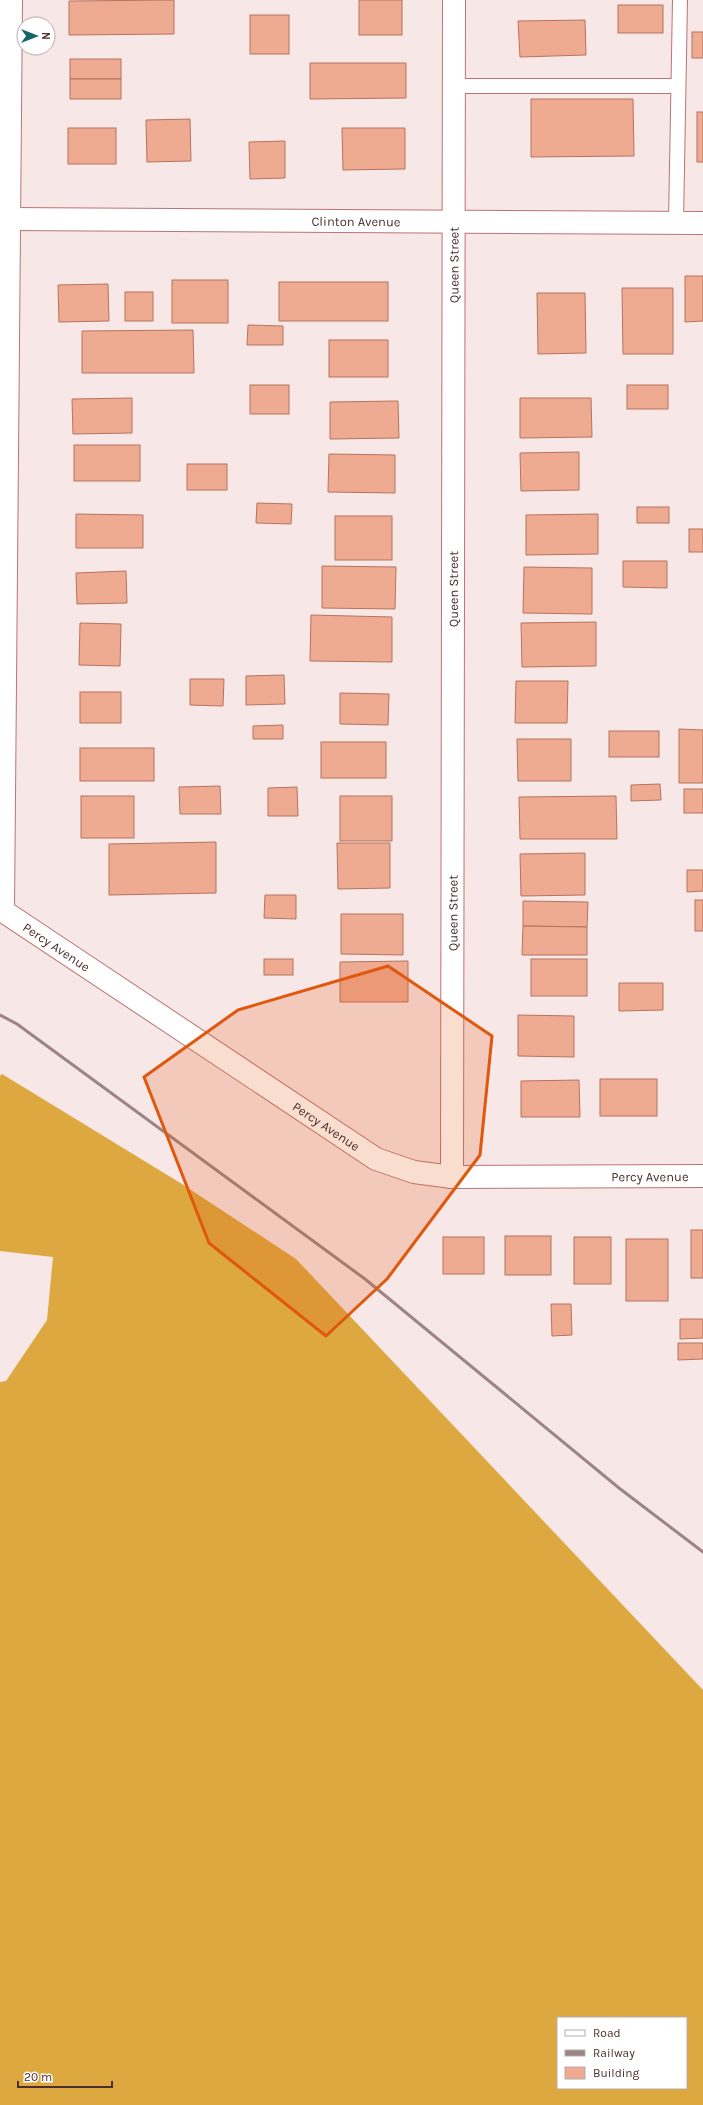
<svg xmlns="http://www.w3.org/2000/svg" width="703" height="2105" font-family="Karla,sans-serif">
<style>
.forest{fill:#dea840;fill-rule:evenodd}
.building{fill:#efaa92;stroke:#b5745e}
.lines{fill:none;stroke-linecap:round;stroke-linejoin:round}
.service-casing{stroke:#ba7474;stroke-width:16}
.minor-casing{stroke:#ba7474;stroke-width:24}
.service{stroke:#fff;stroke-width:14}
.minor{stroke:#fff;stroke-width:22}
.rail{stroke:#9c8584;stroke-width:3}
.marked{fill:#e0570e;fill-opacity:0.2;stroke:#e0570e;stroke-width:3;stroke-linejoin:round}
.labels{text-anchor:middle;stroke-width:3;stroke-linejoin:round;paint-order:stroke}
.street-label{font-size:13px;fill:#4b2e2d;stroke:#fff}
</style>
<rect width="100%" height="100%" fill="#f7e7e6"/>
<path class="forest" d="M2 1074 182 1184 296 1259 703 1690V2105H0V1382L6 1381 47 1320 53 1257 0 1251V1076ZM558 2018H686V2088H558Z"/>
<g class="building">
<polygon points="174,0 174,34 69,35 69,1"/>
<rect x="359" y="0" width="43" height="35"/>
<rect x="618" y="5" width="45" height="28"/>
<rect x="250" y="15" width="39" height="39"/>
<polygon points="585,20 586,55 520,57 518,21"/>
<rect x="692" y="32" width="11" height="26"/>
<rect x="70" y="59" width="51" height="20"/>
<polygon points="310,63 406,63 406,98 310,99"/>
<rect x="70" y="79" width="51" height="20"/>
<polygon points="531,99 633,99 634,156 531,157"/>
<rect x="697" y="112" width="6" height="50"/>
<polygon points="190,119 191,161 147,162 146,120"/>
<rect x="68" y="128" width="48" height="36"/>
<polygon points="342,128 405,128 405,169 343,170"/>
<polygon points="285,141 285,178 250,179 249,142"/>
<polygon points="685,276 703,276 703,321 685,322"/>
<rect x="172" y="280" width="56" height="43"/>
<rect x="279" y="282" width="109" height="39"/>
<polygon points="108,284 109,321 59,322 58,285"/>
<polygon points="622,288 673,288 673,354 623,354"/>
<rect x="125" y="292" width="28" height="29"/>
<polygon points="537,293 585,293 586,353 538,354"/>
<polygon points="248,325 283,326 283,345 247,345"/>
<polygon points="193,330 194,373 82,373 82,331"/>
<rect x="329" y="340" width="59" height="37"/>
<rect x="250" y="385" width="39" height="29"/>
<rect x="627" y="385" width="41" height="24"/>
<polygon points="132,398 132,433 73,434 72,399"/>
<polygon points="520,398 591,398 592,437 520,438"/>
<polygon points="398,401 399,438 330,439 330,402"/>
<rect x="74" y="445" width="66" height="36"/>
<polygon points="579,452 579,490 521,491 520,453"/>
<polygon points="329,454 395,455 395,493 328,492"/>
<rect x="187" y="464" width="40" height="26"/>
<polygon points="257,503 292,504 291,524 256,523"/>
<rect x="637" y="507" width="32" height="16"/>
<polygon points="76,514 143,515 143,548 76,548"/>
<polygon points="598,514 598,554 526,555 526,515"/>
<rect x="335" y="516" width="57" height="44"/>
<rect x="689" y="529" width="14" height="23"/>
<polygon points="623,561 667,561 667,588 623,587"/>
<polygon points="322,566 396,567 395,609 322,608"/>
<polygon points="524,567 592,568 592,614 523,613"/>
<polygon points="126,571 127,603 77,604 76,573"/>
<polygon points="311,615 392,617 392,662 310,661"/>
<polygon points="596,622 596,666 522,667 521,623"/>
<polygon points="80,623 121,624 120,666 79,665"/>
<polygon points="284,675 285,704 246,705 246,676"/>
<polygon points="190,679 224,679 223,706 190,705"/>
<polygon points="516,681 568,681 567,723 515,723"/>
<rect x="80" y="692" width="41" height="31"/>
<polygon points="340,693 389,694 388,725 340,724"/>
<polygon points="283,725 283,739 253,739 253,726"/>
<polygon points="679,729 703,730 703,783 679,783"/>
<rect x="609" y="731" width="50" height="26"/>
<polygon points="517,739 571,739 571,781 518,781"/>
<rect x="321" y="742" width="65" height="36"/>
<rect x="80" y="748" width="74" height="33"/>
<polygon points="660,784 661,800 631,801 631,785"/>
<polygon points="220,786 221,814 180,814 179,787"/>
<polygon points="297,787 298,816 268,816 268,788"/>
<rect x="684" y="789" width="19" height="24"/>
<rect x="81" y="796" width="53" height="42"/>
<rect x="340" y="796" width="52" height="45"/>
<polygon points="616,796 617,839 520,839 519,797"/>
<polygon points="216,842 216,893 109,895 109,844"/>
<polygon points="337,843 390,843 390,888 338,889"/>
<polygon points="585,853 585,895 521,896 520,854"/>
<polygon points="687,870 703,870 703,891 687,892"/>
<polygon points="265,895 296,895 296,919 264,918"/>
<rect x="695" y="900" width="8" height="31"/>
<polygon points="523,901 588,902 587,927 523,926"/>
<polygon points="341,914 403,914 403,955 341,954"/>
<polygon points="523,926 587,927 587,955 522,955"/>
<rect x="264" y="959" width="29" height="16"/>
<rect x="531" y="959" width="56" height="37"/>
<polygon points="408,961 408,1002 340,1002 340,962"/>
<polygon points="619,983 663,983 663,1010 619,1011"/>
<polygon points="518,1015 574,1016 574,1057 518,1056"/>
<rect x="600" y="1079" width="57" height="37"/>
<polygon points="579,1080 580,1117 521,1117 521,1081"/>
<rect x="691" y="1230" width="12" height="48"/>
<rect x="505" y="1236" width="46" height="39"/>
<rect x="443" y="1237" width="41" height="37"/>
<rect x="574" y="1237" width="37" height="47"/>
<rect x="626" y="1239" width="42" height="62"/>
<polygon points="551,1304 571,1304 572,1335 552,1336"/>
<polygon points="680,1319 703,1319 703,1338 680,1339"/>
<polygon points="678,1343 703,1343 703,1359 678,1360"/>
</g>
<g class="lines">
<defs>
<g id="service">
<polyline points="454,86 678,86"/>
<polyline points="676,223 680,0"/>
</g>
<g id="minor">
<path id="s1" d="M9 219 703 223"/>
<path id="s2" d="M0 909 376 1159 414 1172 452 1177 703 1176"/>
<polyline points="3,910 11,0"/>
<path id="s3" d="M452 1177 454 0"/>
</g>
</defs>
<use href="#service" class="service-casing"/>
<use href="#minor" class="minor-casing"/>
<use href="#service" class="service"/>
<use href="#minor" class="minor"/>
<polyline class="rail" points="0,1015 17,1024 365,1279 619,1488 703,1552"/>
</g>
<path class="marked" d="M388 966 492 1036 480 1155 387 1279 326 1336 209 1243 144 1077 238 1010Z"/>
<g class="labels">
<g class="street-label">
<text dy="5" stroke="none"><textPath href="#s1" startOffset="347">Clinton Avenue</textPath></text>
<text dy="5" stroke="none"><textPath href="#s3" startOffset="912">Queen Street</textPath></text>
<text dy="5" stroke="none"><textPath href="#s3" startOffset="588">Queen Street</textPath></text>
<text dy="5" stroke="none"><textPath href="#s3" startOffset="264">Queen Street</textPath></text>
<text dy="5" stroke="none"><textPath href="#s2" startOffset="68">Percy Avenue</textPath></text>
<text dy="5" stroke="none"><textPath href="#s2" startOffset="392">Percy Avenue</textPath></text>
<text dy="5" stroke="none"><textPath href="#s2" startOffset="728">Percy Avenue</textPath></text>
</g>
</g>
<rect x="557" y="2017" width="130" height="72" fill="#ffffff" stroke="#b7abab"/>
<rect x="565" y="2030" width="20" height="6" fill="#ffffff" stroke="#b7abab"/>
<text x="593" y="2037" font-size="12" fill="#4b2e2d">Road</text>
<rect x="565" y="2050" width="20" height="6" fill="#9c8584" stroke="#b7abab"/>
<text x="593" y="2057" font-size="12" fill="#4b2e2d">Railway</text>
<rect x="565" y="2067" width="20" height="12" fill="#efaa92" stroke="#b7abab"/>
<text x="593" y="2077" font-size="12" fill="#4b2e2d">Building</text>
<g transform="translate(36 36) rotate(90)"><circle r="19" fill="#ffffff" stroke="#b7abab"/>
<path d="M0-3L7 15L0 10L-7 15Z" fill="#166569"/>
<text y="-6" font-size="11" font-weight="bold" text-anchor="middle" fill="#4b2e2d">N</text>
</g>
<path d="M18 2081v6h94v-6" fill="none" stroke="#4b2e2d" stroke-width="2"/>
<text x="24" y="2081" font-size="12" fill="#4b2e2d" stroke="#ffffff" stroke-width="3" paint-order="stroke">20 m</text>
</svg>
